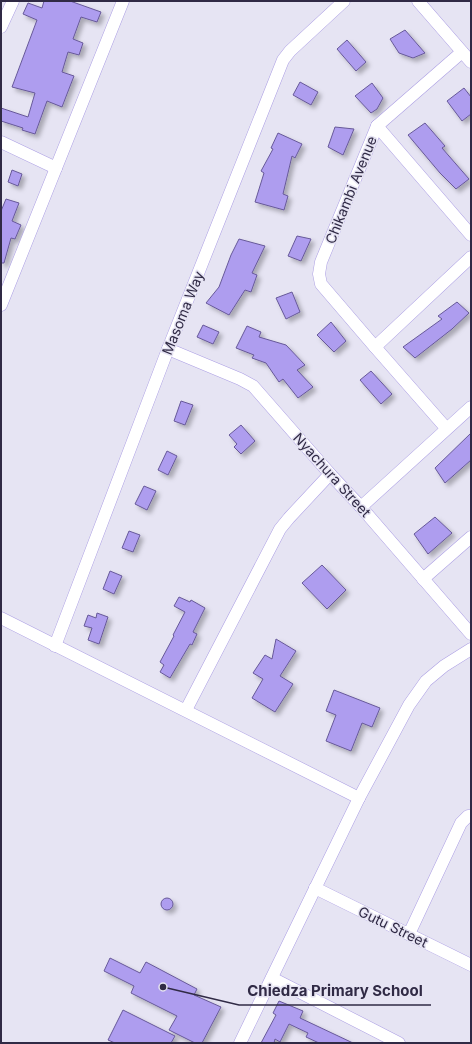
<svg xmlns="http://www.w3.org/2000/svg" width="472" height="1044" font-family="Inter,sans-serif">
<style>
.building{fill:#ae9def;stroke:#675999;filter:url(#shadow)}
.lines{fill:none;stroke-linecap:round;stroke-linejoin:round}
.minor-casing{stroke:#ac9fe4;stroke-width:13}
.minor{stroke:#fff;stroke-width:12}
.labels{text-anchor:middle;stroke-width:3;stroke-linejoin:round;paint-order:stroke}
.street-label{font-size:14px;fill:#302a45;stroke:#e6e4f3}
.leader{fill:none;stroke:#302a45;stroke-width:1.5}
.callout-dot{fill:#302a45;stroke:#e6e4f3;stroke-width:1.5}
.callout-label{font-size:15px;text-anchor:middle;font-weight:bold;fill:#302a45;stroke:#e6e4f3;stroke-width:3;stroke-linejoin:round;paint-order:stroke}
</style>
<defs>
<filter id="shadow"><feDropShadow dx="3.5" dy="3.5" stdDeviation="2" flood-color="#0004"/></filter>
</defs>
<rect width="100%" height="100%" fill="#e6e4f3"/>
<g class="building">
<polygon points="44,1 70,1 101,12 97,22 81,17 73,39 83,43 79,55 68,52 62,72 74,76 67,94 62,107 47,101 35,134 22,130 23,128 1,121 1,108 28,117 35,93 12,87 37,20 23,14 28,3 42,8"/>
<polygon points="405,30 425,53 413,58 399,53 390,39"/>
<polygon points="347,40 366,62 356,71 337,49"/>
<polygon points="300,82 318,92 311,105 293,95"/>
<polygon points="372,83 383,98 377,109 371,113 355,96"/>
<polygon points="464,88 471,97 471,114 462,121 447,101"/>
<polygon points="425,123 445,146 442,148 469,179 456,189 440,173 408,135"/>
<polygon points="335,127 354,129 343,155 328,147"/>
<polygon points="278,133 302,144 295,158 292,156 283,194 288,196 284,210 255,202 264,173 261,171 273,149 271,148"/>
<polygon points="12,170 22,174 18,186 8,182"/>
<polygon points="6,199 19,203 12,221 21,225 15,239 11,238 4,263 1,263 1,211"/>
<polygon points="297,236 311,239 301,261 288,256"/>
<polygon points="239,239 265,246 252,273 257,275 251,292 245,290 229,315 206,303 219,287 231,255"/>
<polygon points="292,292 300,312 286,319 276,298"/>
<polygon points="457,302 469,313 452,329 415,358 403,347 442,319 438,316"/>
<polygon points="331,322 346,341 334,352 317,335"/>
<polygon points="203,325 219,332 213,344 197,337"/>
<polygon points="247,326 261,332 259,337 286,345 305,365 297,370 313,387 298,398 283,379 279,382 266,363 252,358 254,355 236,348"/>
<polygon points="371,371 392,394 381,404 360,380"/>
<polygon points="181,401 193,405 185,425 174,421"/>
<polygon points="241,425 255,441 241,454 234,447 237,444 229,435"/>
<polygon points="471,433 471,460 445,483 435,468"/>
<polygon points="167,451 177,456 168,475 158,470"/>
<polygon points="144,486 156,491 147,510 135,504"/>
<polygon points="435,517 452,533 428,554 414,534"/>
<polygon points="129,531 140,535 133,552 122,548"/>
<polygon points="322,565 346,590 327,609 302,583"/>
<polygon points="110,571 122,576 114,594 103,589"/>
<polygon points="179,597 190,602 191,600 205,608 193,632 197,634 192,645 190,644 170,678 160,672 164,665 160,662 174,636 173,635 185,612 174,606"/>
<polygon points="97,613 108,617 99,644 88,640 92,628 84,626 88,615 96,618"/>
<polygon points="276,639 296,651 280,676 293,684 275,712 252,698 263,679 253,673 265,655 272,659"/>
<polygon points="334,690 380,708 372,727 362,723 351,751 326,741 336,715 326,711"/>
<circle cx="167" cy="904" r="6"/>
<polygon points="110,958 140,973 146,962 197,989 194,995 221,1007 202,1043 195,1043 169,1030 177,1016 131,993 134,986 104,971"/>
<polygon points="279,1001 303,1011 300,1018 353,1043 319,1043 306,1037 308,1033 289,1024 280,1042 275,1039 274,1043 261,1043 276,1015 273,1013"/>
<polygon points="123,1010 175,1036 171,1043 115,1043 108,1040"/>
</g>
<g class="lines">
<defs>
<g id="minor">
<polyline points="418,1 471,62"/>
<polyline points="1,27 13,1"/>
<polyline points="377,126 471,235"/>
<polyline points="1,142 56,168"/>
<polyline points="1,305 123,1"/>
<polyline points="375,347 321,284 319,274 321,262 377,126 462,52"/>
<polyline points="168,349 240,379 253,386 330,474 361,507 471,634"/>
<polyline points="446,428 375,347 471,257"/>
<polyline points="361,507 471,407"/>
<polyline points="423,579 471,537"/>
<polyline points="1,618 359,798"/>
<polyline points="55,646 168,349 283,60 290,51 344,1"/>
<polyline points="186,710 280,529 289,518 330,474"/>
<polyline points="315,888 471,965"/>
<polyline points="409,934 461,823 468,816 471,816"/>
<polyline points="272,978 399,1043"/>
<polyline points="240,1043 359,798 409,705 426,681 444,666 471,649"/>
</g>
</defs>
<use href="#minor" class="minor-casing"/>
<use href="#minor" class="minor"/>
</g>
<g class="labels">
<g class="street-label">
<text transform="translate(351 190) rotate(-68)" y="5">Chikambi Avenue</text>
<text transform="translate(183 313) rotate(-68)" y="5">Masoma Way</text>
<text transform="translate(332 475) rotate(48)" y="5">Nyachura Street</text>
<text transform="translate(393 927) rotate(26)" y="5">Gutu Street</text>
</g>
</g>
<path class="leader" d="M163 987L239 1005H431"/>
<circle class="callout-dot" cx="163" cy="987" r="4"/>
<g class="callout-label">
<text x="335" y="996">Chiedza Primary School</text>
</g>
<rect width="472" height="1044" fill="none" stroke="#302a45" stroke-width="4"/>
</svg>
